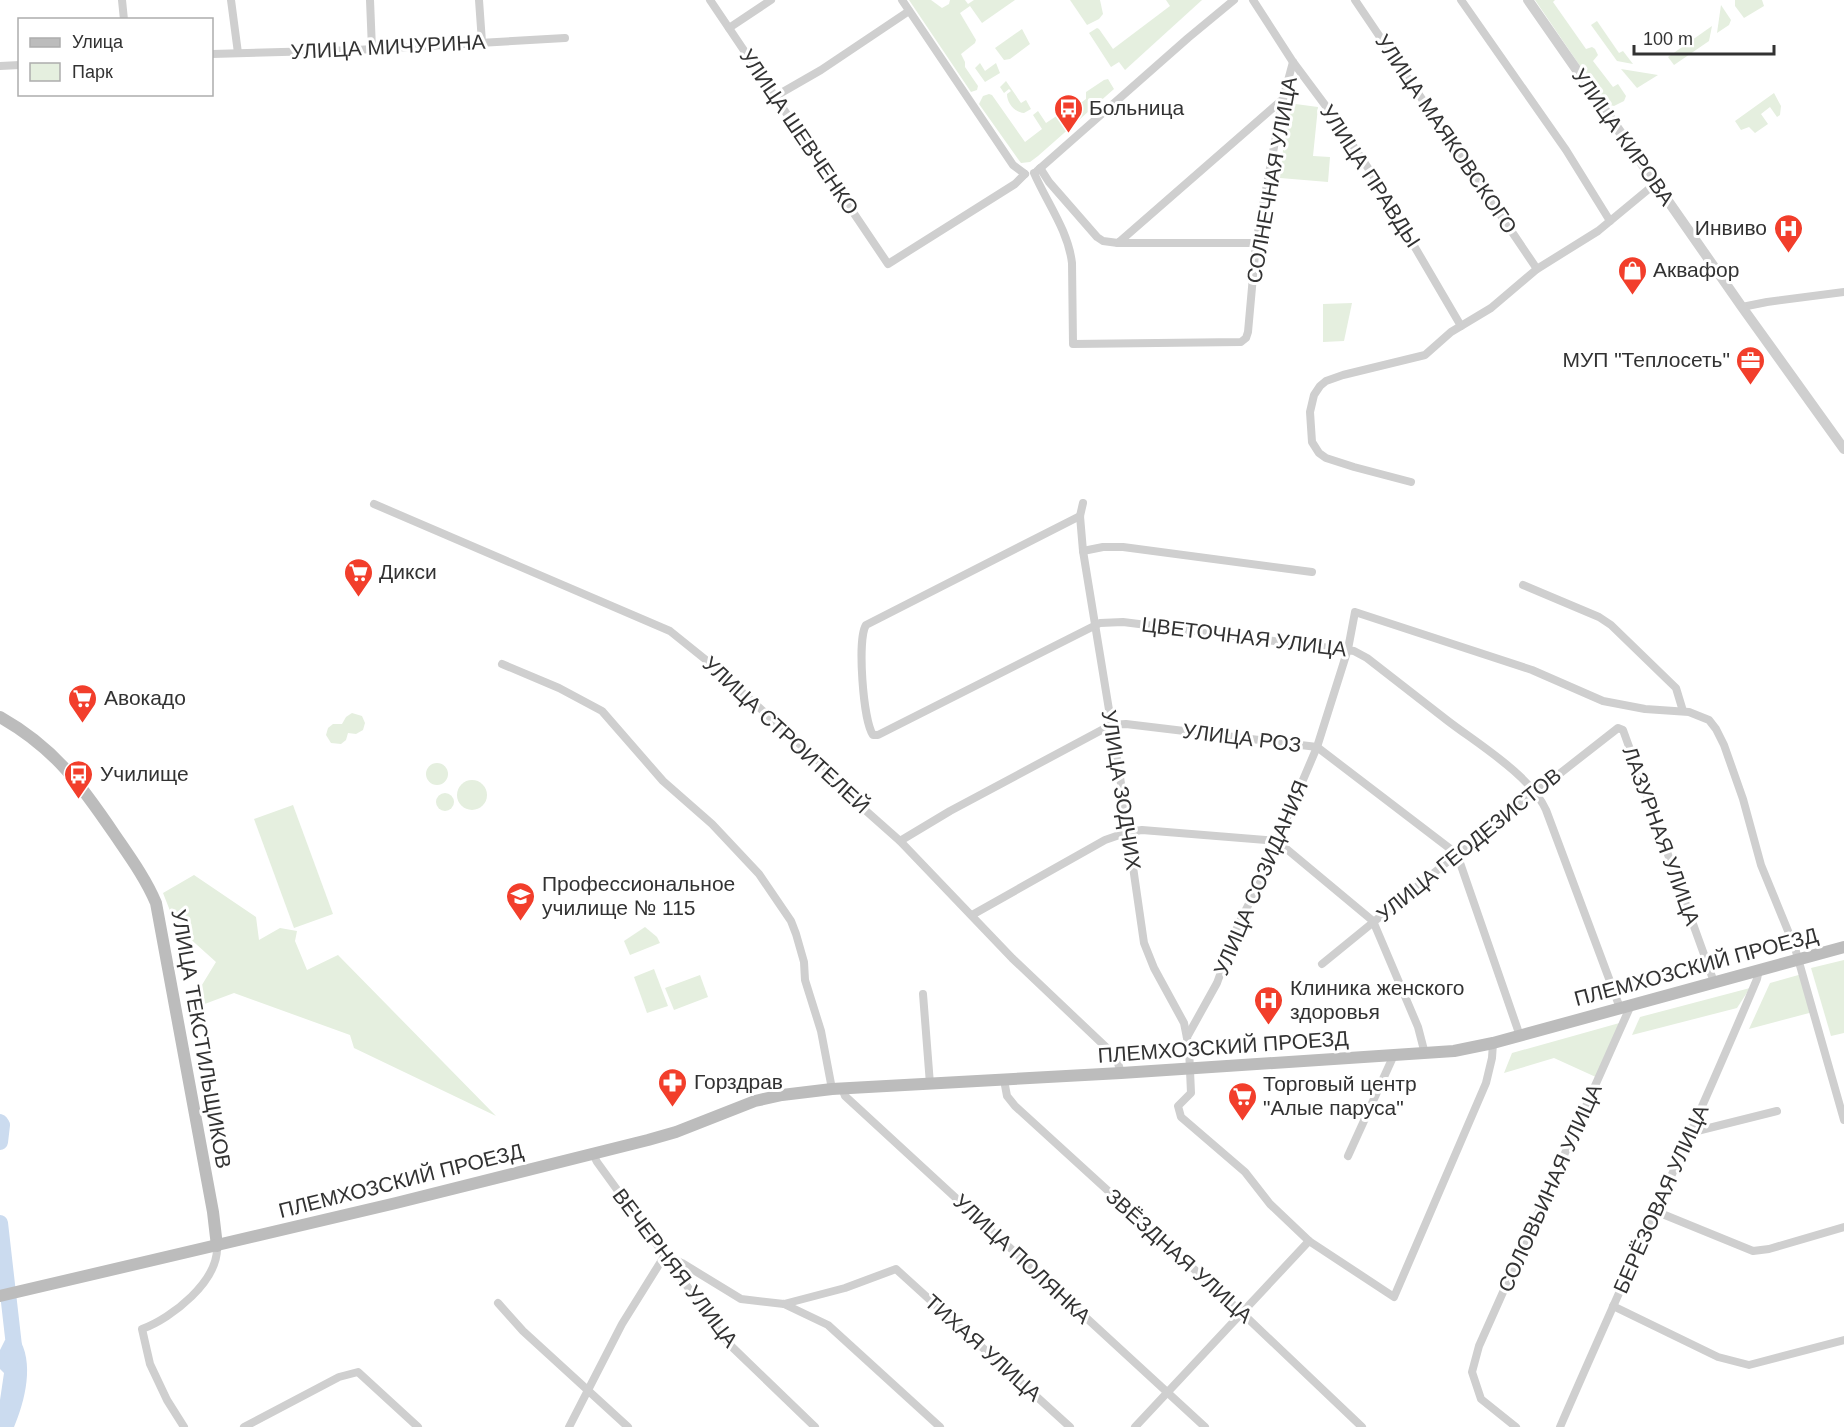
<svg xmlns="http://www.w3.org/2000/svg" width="1844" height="1427" font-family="Helvetica,sans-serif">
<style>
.green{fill:#e5efdf}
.water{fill:#cbdbef}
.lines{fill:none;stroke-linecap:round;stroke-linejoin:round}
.river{stroke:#cbdbef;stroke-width:16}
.minor{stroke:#cfcfcf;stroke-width:8}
.tertiary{stroke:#cfcfcf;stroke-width:10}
.secondary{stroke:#bcbcbc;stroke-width:12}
.labels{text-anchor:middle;stroke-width:6;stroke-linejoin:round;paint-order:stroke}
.street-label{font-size:21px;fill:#323232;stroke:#fff}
.poi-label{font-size:21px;fill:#323232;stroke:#fff;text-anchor:start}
</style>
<rect width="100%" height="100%" fill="#fff"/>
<g class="green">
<polygon points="909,0 931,0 942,8 949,4 950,0 965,0 968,4 974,0 1015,0 982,23 970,6 960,13 976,40 975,43 961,54 965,62 965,67 978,86 977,90 971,92"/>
<polygon points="1070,0 1100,0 1103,14 1099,19 1087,25"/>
<polygon points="1166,0 1202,0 1125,70 1119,62 1111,67 1089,33 1097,28 1099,29 1113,49 1170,6"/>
<polygon points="1535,0 1555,0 1553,2 1586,49 1592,47 1595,49 1598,55 1593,61 1613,87 1618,84 1626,96 1624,101 1614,106 1606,104"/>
<polygon points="1735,0 1762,0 1764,6 1744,18 1735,6"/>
<polygon points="1721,5 1731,20 1729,25 1717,33"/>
<polygon points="1597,21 1619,53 1623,51 1633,64 1617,61 1591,25"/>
<polygon points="1712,26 1709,41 1674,65 1668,57"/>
<polygon points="1022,29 1030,44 1010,59 1004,60 995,48"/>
<polygon points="980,63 985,71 996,63 1000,73 985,82 975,68"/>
<polygon points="1621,69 1658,75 1637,88"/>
<polygon points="1108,79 1114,89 1038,156 1030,162 1021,163 1018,159 979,104 983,96 989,94 992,95 1025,142 1042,129 1033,115 1038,111 1046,123 1067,109 1069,112 1086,99 1086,92 1104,80"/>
<path d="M1006 81 1021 103 1026 100 1031 109 1024 113C1014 112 1007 103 1007 94L1011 91 1009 89 1004 93 1000 87Z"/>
<polygon points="1774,93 1781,106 1780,115 1777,117 1770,107 1761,114 1768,124 1755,133 1749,127 1741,130 1735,121"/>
<polygon points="1288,103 1318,107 1313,156 1330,157 1328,182 1280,178"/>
<polygon points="1352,303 1344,341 1323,342 1323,304"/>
<polygon points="352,713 362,716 365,723 363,730 356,734 348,733 346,740 341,744 331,743 326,735 328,728 333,724 342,724 346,717"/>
<circle cx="437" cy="774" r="11"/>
<circle cx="472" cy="795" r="15"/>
<circle cx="445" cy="802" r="9"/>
<polygon points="293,805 333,914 294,928 254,819"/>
<polygon points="194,875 256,917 259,940 280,928 297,931 295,941 307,970 338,955 496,1116 354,1048 350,1035 234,993 186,1011 216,962 176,926 163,893"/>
<polygon points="645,927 657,937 660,943 630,955 624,941"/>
<polygon points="1844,960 1844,1033 1831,1036 1811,968"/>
<polygon points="654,969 668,1006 647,1013 634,977"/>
<polygon points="1802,974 1813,1012 1749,1029 1770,983"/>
<polygon points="700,975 708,997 674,1010 665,988"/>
<polygon points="1750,988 1737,1008 1632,1035 1640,1017"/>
<polygon points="1623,1022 1598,1078 1554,1058 1504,1073 1512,1053"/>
</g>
<path class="water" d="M18 1337C35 1362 25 1401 14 1427H0V1400L4 1373 0 1369V1350L5 1340Z"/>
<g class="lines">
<g class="river">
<polyline points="0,1122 2,1125 0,1142"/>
<polyline points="0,1223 14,1346 12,1358"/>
</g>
<g class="minor">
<polyline points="122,0 124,20"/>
<polyline points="231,0 238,53"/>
<polyline points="370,0 372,49"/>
<polyline points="479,0 482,42"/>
<polyline points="710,0 888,264 1015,184 1025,174"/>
<polyline points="902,0 1013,165 1025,174"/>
<polyline points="1253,0 1293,62 1334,117 1372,174 1461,326"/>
<polyline points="1355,0 1537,269"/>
<polyline points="1461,0 1566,150 1610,221"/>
<polyline points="729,28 771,0"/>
<polyline points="212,54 356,50 565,38"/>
<polyline points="0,66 20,65"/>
<polyline points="774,97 821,70 909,11"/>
<polyline points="1040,168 1049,182 1097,237 1103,241 1118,243 1283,99"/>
<polyline points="1037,171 1188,38 1234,0"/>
<path d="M1034 173C1047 203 1068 230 1072 263L1073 344 1241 342 1246 338 1248 332 1256 243 1283 99 1293 62"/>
<polyline points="1118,243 1256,243"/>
<polyline points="1742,307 1767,302 1844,292"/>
<polyline points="1411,482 1354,467 1326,458 1319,453 1312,442 1310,412 1314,395 1320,386 1326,381 1343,375 1425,355 1451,332 1491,308 1537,269 1598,231 1656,183"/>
<polyline points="1083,503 1080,516 1083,551 1120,777 1144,943 1154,968 1184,1023 1189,1048 1191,1093 1178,1106 1181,1117 1245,1172 1270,1204 1309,1241 1394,1297 1486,1083 1492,1058 1493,1043"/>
<polyline points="374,504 670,631 711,664 825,767 856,802 900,841 1012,958 1109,1050 1117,1060 1121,1073"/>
<path d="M1080 516 866 625C857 639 863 720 873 735H878L1100 623 1123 622 1354 651 1367 658C1394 679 1421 700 1448 721 1478 744 1531 776 1546 810L1620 1008"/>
<polyline points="1083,551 1103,547 1123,547 1312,572"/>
<polyline points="1523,585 1599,617 1611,625 1676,688 1683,711"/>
<polyline points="502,664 559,688 602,711 663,781 712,824 759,874 791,921 796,934 804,962 805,980 821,1031 832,1089"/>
<polyline points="900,841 950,811 1111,725 1126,724 1317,747 1457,854 1520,1036"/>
<polyline points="972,915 1105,840 1128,832 1142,830 1277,841 1373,921 1418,1027 1425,1054"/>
<polyline points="1322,964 1457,854 1618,728 1623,730 1714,982"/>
<polyline points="923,994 930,1084"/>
<polyline points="1187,1037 1217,983 1238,925 1257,888 1317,747 1348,649 1355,612 1532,670 1603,701 1645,709 1689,712 1709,720 1716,729 1724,745 1743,799 1761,865 1795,948 1844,1120"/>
<polyline points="1004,1080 1007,1096 1015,1106 1241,1312 1362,1427"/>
<polyline points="842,1088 845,1096 1205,1427"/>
<polyline points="1693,1132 1777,1111"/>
<polyline points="593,1154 597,1162 729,1344 815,1427"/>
<polyline points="1348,1156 1393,1057"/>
<polyline points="1655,1211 1753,1251 1769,1249 1844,1227"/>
<polyline points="498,1303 523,1331 628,1427"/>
<polyline points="784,1304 828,1325 940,1427"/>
<polyline points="1613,1306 1718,1357 1749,1365 1844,1340"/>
<path d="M184 1427 167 1400 150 1364 142 1329C172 1318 219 1281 217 1246"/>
<polyline points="244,1427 339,1377 358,1372 418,1427"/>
<polyline points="569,1427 622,1324 665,1255 682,1263 741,1299 784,1304 845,1288 896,1269 1070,1427"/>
<polyline points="1135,1427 1309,1241"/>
<polyline points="1516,1427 1481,1399 1472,1372 1479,1346 1631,1005"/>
<path d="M1560 1427C1625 1277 1694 1129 1757 979L1759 970"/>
</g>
<polyline class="tertiary" points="1528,0 1742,307 1844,449"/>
<g class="secondary">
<path d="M0 717C55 748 81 785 115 835 130 857 146 879 156 903L213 1212 217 1246"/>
<polyline points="0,1296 396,1203 648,1140 676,1132 755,1101 782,1095 832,1089 1121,1073 1454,1051 1493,1043 1844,947"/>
</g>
</g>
<defs>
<symbol id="bus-pin" viewBox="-11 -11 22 30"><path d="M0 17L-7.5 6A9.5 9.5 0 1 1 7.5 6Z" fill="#f23e2b" stroke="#fff"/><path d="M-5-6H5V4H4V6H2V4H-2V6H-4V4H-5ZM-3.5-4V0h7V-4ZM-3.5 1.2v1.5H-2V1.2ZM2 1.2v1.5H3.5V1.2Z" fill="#fff"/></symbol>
<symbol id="hospital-pin" viewBox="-11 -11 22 30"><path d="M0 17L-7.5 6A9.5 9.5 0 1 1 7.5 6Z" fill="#f23e2b" stroke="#fff"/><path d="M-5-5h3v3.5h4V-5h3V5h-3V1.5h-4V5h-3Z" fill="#fff"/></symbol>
<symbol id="shop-pin" viewBox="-11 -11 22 30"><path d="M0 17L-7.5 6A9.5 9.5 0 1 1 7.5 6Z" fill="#f23e2b" stroke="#fff"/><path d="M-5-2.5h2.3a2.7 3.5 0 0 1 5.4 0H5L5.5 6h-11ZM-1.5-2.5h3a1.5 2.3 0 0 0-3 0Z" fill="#fff"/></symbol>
<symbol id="office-pin" viewBox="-11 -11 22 30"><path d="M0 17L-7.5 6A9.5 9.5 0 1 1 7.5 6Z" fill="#f23e2b" stroke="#fff"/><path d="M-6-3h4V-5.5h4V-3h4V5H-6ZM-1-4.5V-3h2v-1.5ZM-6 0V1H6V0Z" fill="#fff"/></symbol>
<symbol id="supermarket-pin" viewBox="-11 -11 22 30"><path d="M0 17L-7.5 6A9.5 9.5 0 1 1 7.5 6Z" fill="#f23e2b" stroke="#fff"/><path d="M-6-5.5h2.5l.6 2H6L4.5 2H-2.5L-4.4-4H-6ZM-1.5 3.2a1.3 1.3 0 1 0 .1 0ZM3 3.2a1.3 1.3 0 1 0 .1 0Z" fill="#fff"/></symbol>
<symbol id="university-pin" viewBox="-11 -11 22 30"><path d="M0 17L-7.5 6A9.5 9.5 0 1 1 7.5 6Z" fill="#f23e2b" stroke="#fff"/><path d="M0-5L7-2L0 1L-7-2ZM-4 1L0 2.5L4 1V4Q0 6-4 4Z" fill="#fff"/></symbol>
<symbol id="pharmacy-pin" viewBox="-11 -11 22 30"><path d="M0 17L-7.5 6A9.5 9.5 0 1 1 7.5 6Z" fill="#f23e2b" stroke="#fff"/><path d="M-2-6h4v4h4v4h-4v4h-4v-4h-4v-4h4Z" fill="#fff"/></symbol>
</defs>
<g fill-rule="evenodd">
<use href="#bus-pin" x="1052" y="92" width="33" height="45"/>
<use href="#hospital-pin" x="1772" y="212" width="33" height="45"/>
<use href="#shop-pin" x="1616" y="254" width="33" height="45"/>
<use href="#office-pin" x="1734" y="344" width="33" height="45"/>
<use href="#supermarket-pin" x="342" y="556" width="33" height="45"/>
<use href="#supermarket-pin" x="66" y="682" width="33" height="45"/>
<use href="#bus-pin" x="62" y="758" width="33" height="45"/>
<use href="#university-pin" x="504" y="880" width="33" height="45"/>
<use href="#hospital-pin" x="1252" y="984" width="33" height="45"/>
<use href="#pharmacy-pin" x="656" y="1066" width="33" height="45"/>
<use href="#supermarket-pin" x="1226" y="1080" width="33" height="45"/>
</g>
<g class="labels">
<g class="street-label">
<text transform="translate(388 47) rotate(-3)" y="7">УЛИЦА МИЧУРИНА</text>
<text transform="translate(799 132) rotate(56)" y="7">УЛИЦА ШЕВЧЕНКО</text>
<text transform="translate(1446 134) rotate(56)" y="7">УЛИЦА МАЯКОВСКОГО</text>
<text transform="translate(1623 137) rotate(55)" y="7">УЛИЦА КИРОВА</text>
<text transform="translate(1370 176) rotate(57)" y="7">УЛИЦА ПРАВДЫ</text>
<text transform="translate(1272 180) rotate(-80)" y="7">СОЛНЕЧНАЯ УЛИЦА</text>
<text transform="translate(1244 637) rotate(7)" y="7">ЦВЕТОЧНАЯ УЛИЦА</text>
<text transform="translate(786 735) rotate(43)" y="7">УЛИЦА СТРОИТЕЛЕЙ</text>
<text transform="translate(1242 738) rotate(7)" y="7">УЛИЦА РОЗ</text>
<text transform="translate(1121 790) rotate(81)" y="7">УЛИЦА ЗОДЧИХ</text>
<text transform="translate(1661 836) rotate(70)" y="7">ЛАЗУРНАЯ УЛИЦА</text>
<text transform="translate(1469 845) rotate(-39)" y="7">УЛИЦА ГЕОДЕЗИСТОВ</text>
<text transform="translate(1261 878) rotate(-67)" y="7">УЛИЦА СОЗИДАНИЯ</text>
<text transform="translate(1696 967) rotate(-15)" y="7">ПЛЕМХОЗСКИЙ ПРОЕЗД</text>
<text transform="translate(201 1039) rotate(80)" y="7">УЛИЦА ТЕКСТИЛЬЩИКОВ</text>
<text transform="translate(1223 1047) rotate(-4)" y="7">ПЛЕМХОЗСКИЙ ПРОЕЗД</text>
<text transform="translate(401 1181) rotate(-14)" y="7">ПЛЕМХОЗСКИЙ ПРОЕЗД</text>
<text transform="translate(1550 1188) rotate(-66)" y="7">СОЛОВЬИНАЯ УЛИЦА</text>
<text transform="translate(1661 1199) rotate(-66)" y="7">БЕРЁЗОВАЯ УЛИЦА</text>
<text transform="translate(1179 1256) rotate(42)" y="7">ЗВЁЗДНАЯ УЛИЦА</text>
<text transform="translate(1022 1259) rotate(43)" y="7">УЛИЦА ПОЛЯНКА</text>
<text transform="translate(675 1268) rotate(53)" y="7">ВЕЧЕРНЯЯ УЛИЦА</text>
<text transform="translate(983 1348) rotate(42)" y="7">ТИХАЯ УЛИЦА</text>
</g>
<g class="poi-label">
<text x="1089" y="115">Больница</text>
<text x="1767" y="235" text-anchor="end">Инвиво</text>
<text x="1653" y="277">Аквафор</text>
<text x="1730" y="367" text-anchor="end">МУП "Теплосеть"</text>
<text x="379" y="579">Дикси</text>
<text x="104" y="705">Авокадо</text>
<text x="100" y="781">Училище</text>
<text x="542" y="891">Профессиональное<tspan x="542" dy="24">училище № 115</tspan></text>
<text x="1290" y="995">Клиника женского<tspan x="1290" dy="24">здоровья</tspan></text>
<text x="694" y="1089">Горздрав</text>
<text x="1263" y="1091">Торговый центр<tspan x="1263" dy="24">"Алые паруса"</tspan></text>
</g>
</g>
<rect x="18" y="18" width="195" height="78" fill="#ffffff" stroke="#adadad" stroke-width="1.5"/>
<rect x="30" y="38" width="30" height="9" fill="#bcbcbc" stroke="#adadad" stroke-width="1.5"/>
<text x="72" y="48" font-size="18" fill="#323232">Улица</text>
<rect x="30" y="63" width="30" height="18" fill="#e5efdf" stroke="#adadad" stroke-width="1.5"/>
<text x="72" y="78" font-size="18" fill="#323232">Парк</text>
<path d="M1634 45v9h140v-9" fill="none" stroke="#323232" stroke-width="3"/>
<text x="1643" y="45" font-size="18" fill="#323232" stroke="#ffffff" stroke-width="4.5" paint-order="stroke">100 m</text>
</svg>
